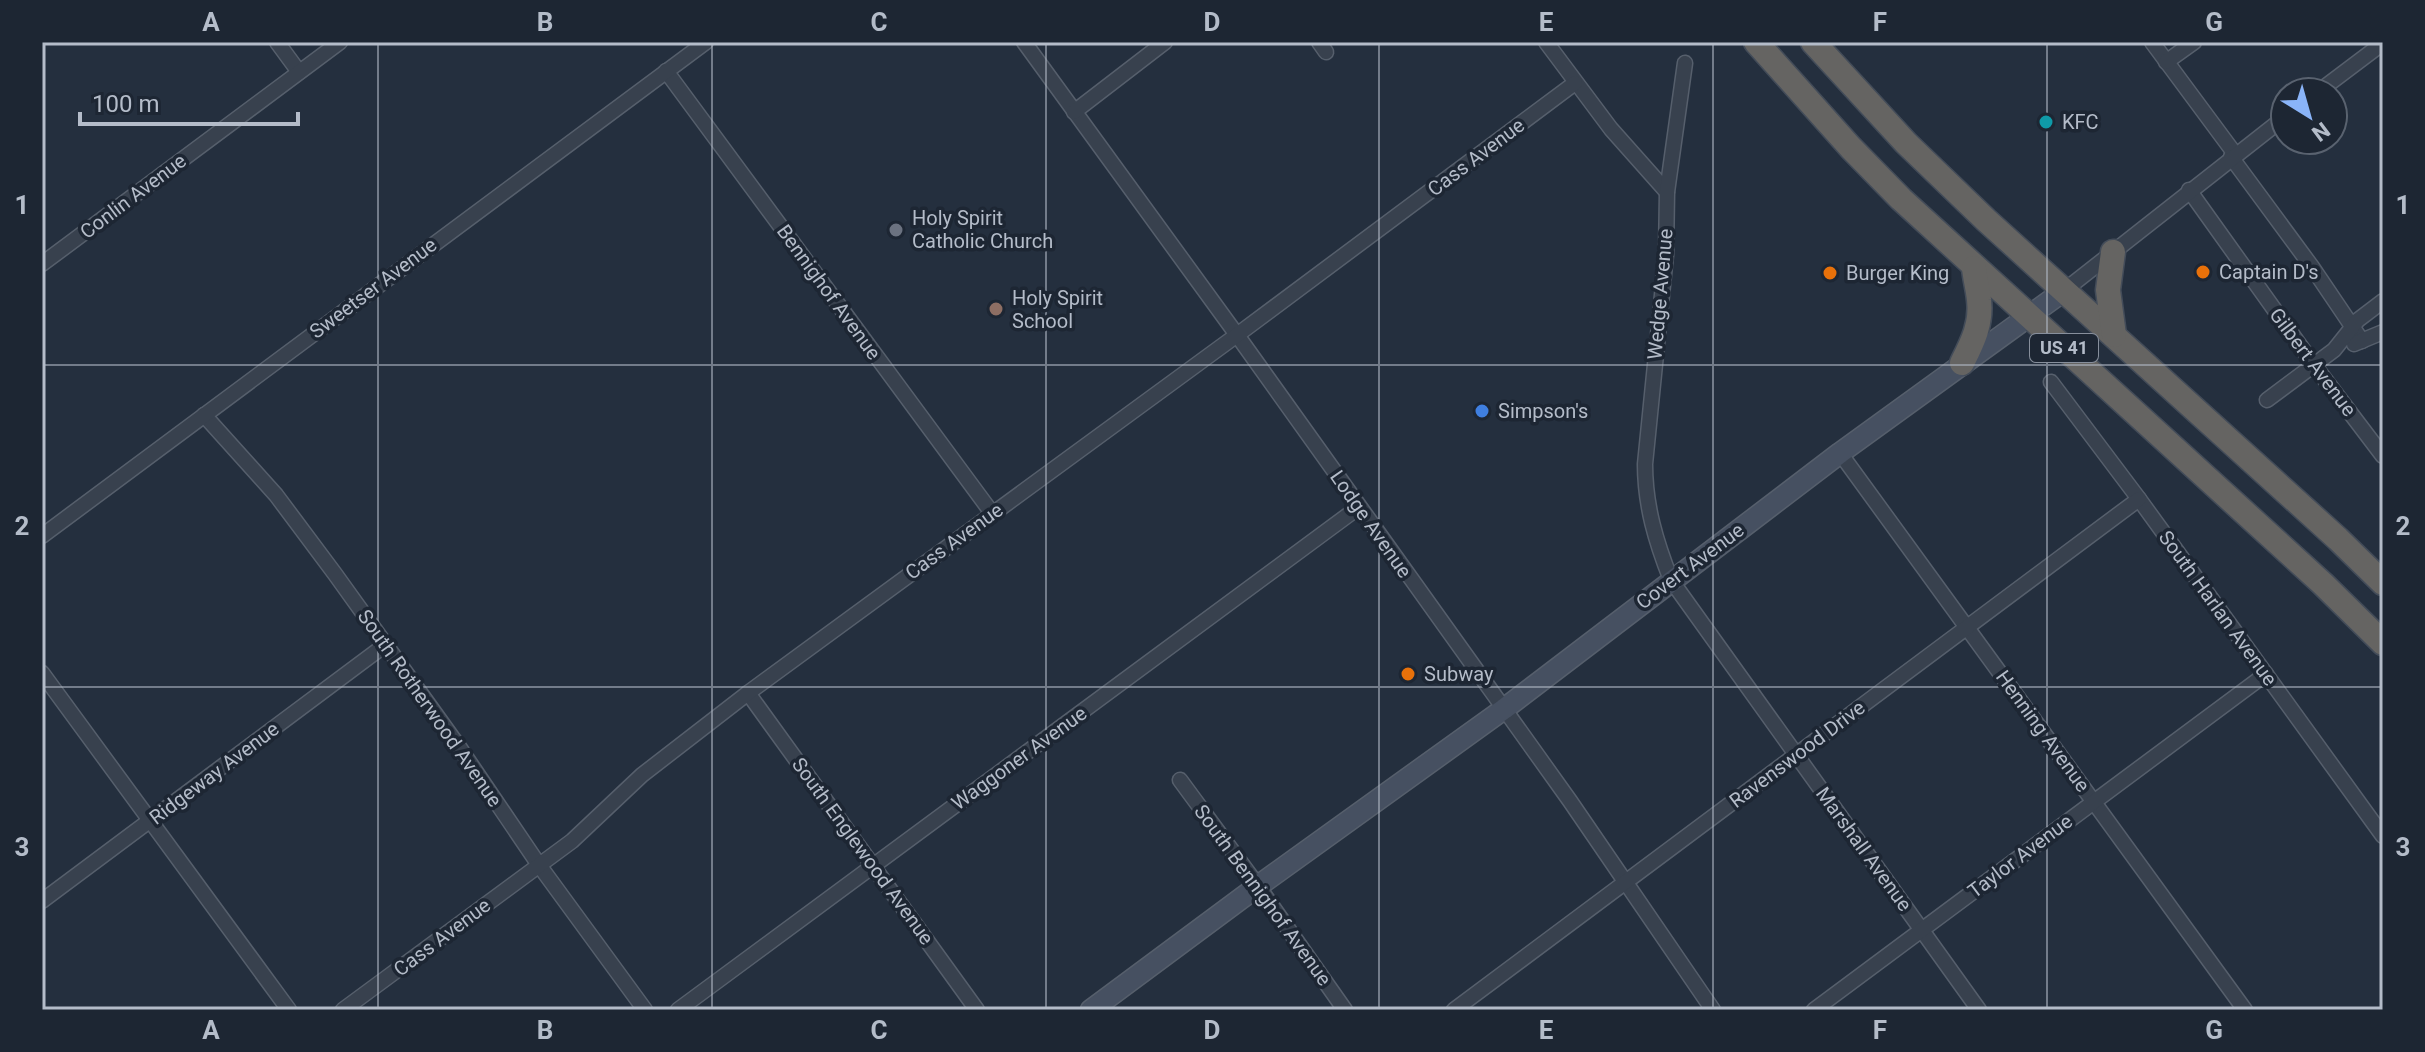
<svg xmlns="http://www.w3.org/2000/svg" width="2425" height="1052" font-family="Roboto,sans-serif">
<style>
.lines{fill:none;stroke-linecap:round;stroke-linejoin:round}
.minor-casing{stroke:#565f6c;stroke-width:17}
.secondary-casing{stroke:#565f6c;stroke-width:23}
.trunk-casing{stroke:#434c59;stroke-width:27}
.minor{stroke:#38414e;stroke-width:14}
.secondary{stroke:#465061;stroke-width:20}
.trunk{stroke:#656462;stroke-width:24}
.grid{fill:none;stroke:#b4bcc9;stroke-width:2;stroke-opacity:0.55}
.culture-dot{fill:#0f9aa8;stroke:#1d2633;stroke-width:3}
.worship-dot{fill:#6b7280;stroke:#1d2633;stroke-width:3}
.food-dot{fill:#e8710a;stroke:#1d2633;stroke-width:3}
.education-dot{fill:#8d6e63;stroke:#1d2633;stroke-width:3}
.shop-dot{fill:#3f7fe0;stroke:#1d2633;stroke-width:3}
.labels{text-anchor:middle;stroke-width:7;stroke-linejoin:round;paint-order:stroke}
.shield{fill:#1d2633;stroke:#878f9c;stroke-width:2}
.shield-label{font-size:18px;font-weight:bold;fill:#b4bcc9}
.poi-label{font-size:20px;fill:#b4bcc9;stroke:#1d2633;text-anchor:start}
.street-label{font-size:20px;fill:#b4bcc9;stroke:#1d2633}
.neatline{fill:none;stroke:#b4bcc9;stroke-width:3}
.grid-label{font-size:26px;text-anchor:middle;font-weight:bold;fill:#b4bcc9}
</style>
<rect width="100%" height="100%" fill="#242f3e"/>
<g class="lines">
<defs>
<g id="minor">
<polyline points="277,42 299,72"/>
<polyline points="1024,42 1237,335 1570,801 1713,1010"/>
<polyline points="1319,42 1326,52"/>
<polyline points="1546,42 1611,129 1667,192"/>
<polyline points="2152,42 2235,154"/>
<polyline points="2166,62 2194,42"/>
<path d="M1685 63 1667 192 1666 255 1645 464C1645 506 1656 542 1671 580L1979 1010"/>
<polyline points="666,71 992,513"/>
<polyline points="2318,92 2383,43"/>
<polyline points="1074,112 1165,42"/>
<polyline points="2231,157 2312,267 2362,341"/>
<polyline points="2189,190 2314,365 2383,456"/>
<polyline points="42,264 340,42"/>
<polyline points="2065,290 2285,117"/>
<polyline points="2354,344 2383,332"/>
<polyline points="2051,382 2139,499 2383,836"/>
<polyline points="2267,400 2334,350 2358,320 2383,301"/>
<polyline points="204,415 276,495 335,574 457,744 539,865 645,1010"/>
<polyline points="1840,453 2245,1010"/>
<polyline points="42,536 706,42"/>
<polyline points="42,673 289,1010"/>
<polyline points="748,693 977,1010"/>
<polyline points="1180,780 1258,886 1345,1010"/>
<polyline points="42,901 385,645"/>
<polyline points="343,1010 572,841 642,775 748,693 1237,335 1575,83"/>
<polyline points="678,1010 1359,507"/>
<polyline points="1454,1010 2139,499"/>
<polyline points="1814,1010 2266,674"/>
</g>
<polyline id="secondary" points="1091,1010 1258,886 1504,709 1840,453 2065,290"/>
<g id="trunk">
<polyline points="1756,42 1851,148 1901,199 2323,584 2383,643"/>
<polyline points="1813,42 1906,143 1986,220 2338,539 2383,583"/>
<polyline points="2113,252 2108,290 2114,335"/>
<path d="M1962 363C1972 343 1982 324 1979 300 1978 289 1975 279 1974 268"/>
</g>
</defs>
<use href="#minor" class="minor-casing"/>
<use href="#secondary" class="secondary-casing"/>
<use href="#trunk" class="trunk-casing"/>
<use href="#minor" class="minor"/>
<use href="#secondary" class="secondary"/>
<use href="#trunk" class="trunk"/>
</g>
<path class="grid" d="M378 42V1010M712 42V1010M1046 42V1010M1379 42V1010M1713 42V1010M2047 42V1010M42 365H2383M42 687H2383"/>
<circle class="culture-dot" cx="2046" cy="122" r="8"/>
<circle class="worship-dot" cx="896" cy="230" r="8"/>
<g class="food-dot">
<circle cx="2203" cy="272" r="8"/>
<circle cx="1830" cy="273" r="8"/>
<circle cx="1408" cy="674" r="8"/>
</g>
<circle class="education-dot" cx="996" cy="309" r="8"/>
<circle class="shop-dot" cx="1482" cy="411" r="8"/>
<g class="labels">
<rect class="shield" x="2030" y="334" width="68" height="28" rx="6"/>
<g class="shield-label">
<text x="2064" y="354">US 41</text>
</g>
<g class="poi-label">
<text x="2062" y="129">KFC</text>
<text x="912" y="225">Holy Spirit<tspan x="912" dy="23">Catholic Church</tspan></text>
<text x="2219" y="279">Captain D's</text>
<text x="1846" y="280">Burger King</text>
<text x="1012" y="305">Holy Spirit<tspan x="1012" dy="23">School</tspan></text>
<text x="1498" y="418">Simpson's</text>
<text x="1424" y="681">Subway</text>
</g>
<g class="street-label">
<text transform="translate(1476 157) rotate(-37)" y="7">Cass Avenue</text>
<text transform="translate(133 196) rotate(-37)" y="7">Conlin Avenue</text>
<text transform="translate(373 288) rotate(-37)" y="7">Sweetser Avenue</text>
<text transform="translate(829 292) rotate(54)" y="7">Bennighof Avenue</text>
<text transform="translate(1660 294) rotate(-85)" y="7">Wedge Avenue</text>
<text transform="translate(2313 362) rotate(53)" y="7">Gilbert Avenue</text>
<text transform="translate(1371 524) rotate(55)" y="7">Lodge Avenue</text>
<text transform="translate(954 541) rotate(-36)" y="7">Cass Avenue</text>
<text transform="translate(1690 566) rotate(-37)" y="7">Covert Avenue</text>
<text transform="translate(2218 608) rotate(54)" y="7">South Harlan Avenue</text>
<text transform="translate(430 708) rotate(55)" y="7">South Rotherwood Avenue</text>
<text transform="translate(2043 731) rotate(54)" y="7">Henning Avenue</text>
<text transform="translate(1797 754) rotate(-37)" y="7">Ravenswood Drive</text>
<text transform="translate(1019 758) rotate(-36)" y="7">Waggoner Avenue</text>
<text transform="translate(214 773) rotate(-37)" y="7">Ridgeway Avenue</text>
<text transform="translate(1864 849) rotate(54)" y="7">Marshall Avenue</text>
<text transform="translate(863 851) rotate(54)" y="7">South Englewood Avenue</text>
<text transform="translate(2020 856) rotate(-37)" y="7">Taylor Avenue</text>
<text transform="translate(1263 895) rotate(54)" y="7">South Bennighof Avenue</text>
<text transform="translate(442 937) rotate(-37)" y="7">Cass Avenue</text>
</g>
</g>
<rect width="2425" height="1052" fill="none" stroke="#1d2633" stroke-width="88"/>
<g transform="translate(2309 116) rotate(143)"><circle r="38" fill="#1d2633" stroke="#59626f" stroke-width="2"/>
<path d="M0-6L14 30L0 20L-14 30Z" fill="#8ab4f8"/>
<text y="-12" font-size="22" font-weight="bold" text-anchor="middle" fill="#b4bcc9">N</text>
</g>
<path d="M80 112v12h218v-12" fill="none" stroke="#b4bcc9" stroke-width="4"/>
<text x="92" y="112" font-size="24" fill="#b4bcc9" stroke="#1d2633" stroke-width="6" paint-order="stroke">100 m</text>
<rect x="44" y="44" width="2337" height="964" class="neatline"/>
<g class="grid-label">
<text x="211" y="31">A</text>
<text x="545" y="31">B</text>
<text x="879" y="31">C</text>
<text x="1212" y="31">D</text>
<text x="1546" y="31">E</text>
<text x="1880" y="31">F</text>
<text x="2214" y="31">G</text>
<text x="22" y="214">1</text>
<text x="2403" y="214">1</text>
<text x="22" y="535">2</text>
<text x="2403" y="535">2</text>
<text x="22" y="856">3</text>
<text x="2403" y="856">3</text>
<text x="211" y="1039">A</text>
<text x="545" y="1039">B</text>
<text x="879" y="1039">C</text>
<text x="1212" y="1039">D</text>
<text x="1546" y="1039">E</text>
<text x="1880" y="1039">F</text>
<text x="2214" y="1039">G</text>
</g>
</svg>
